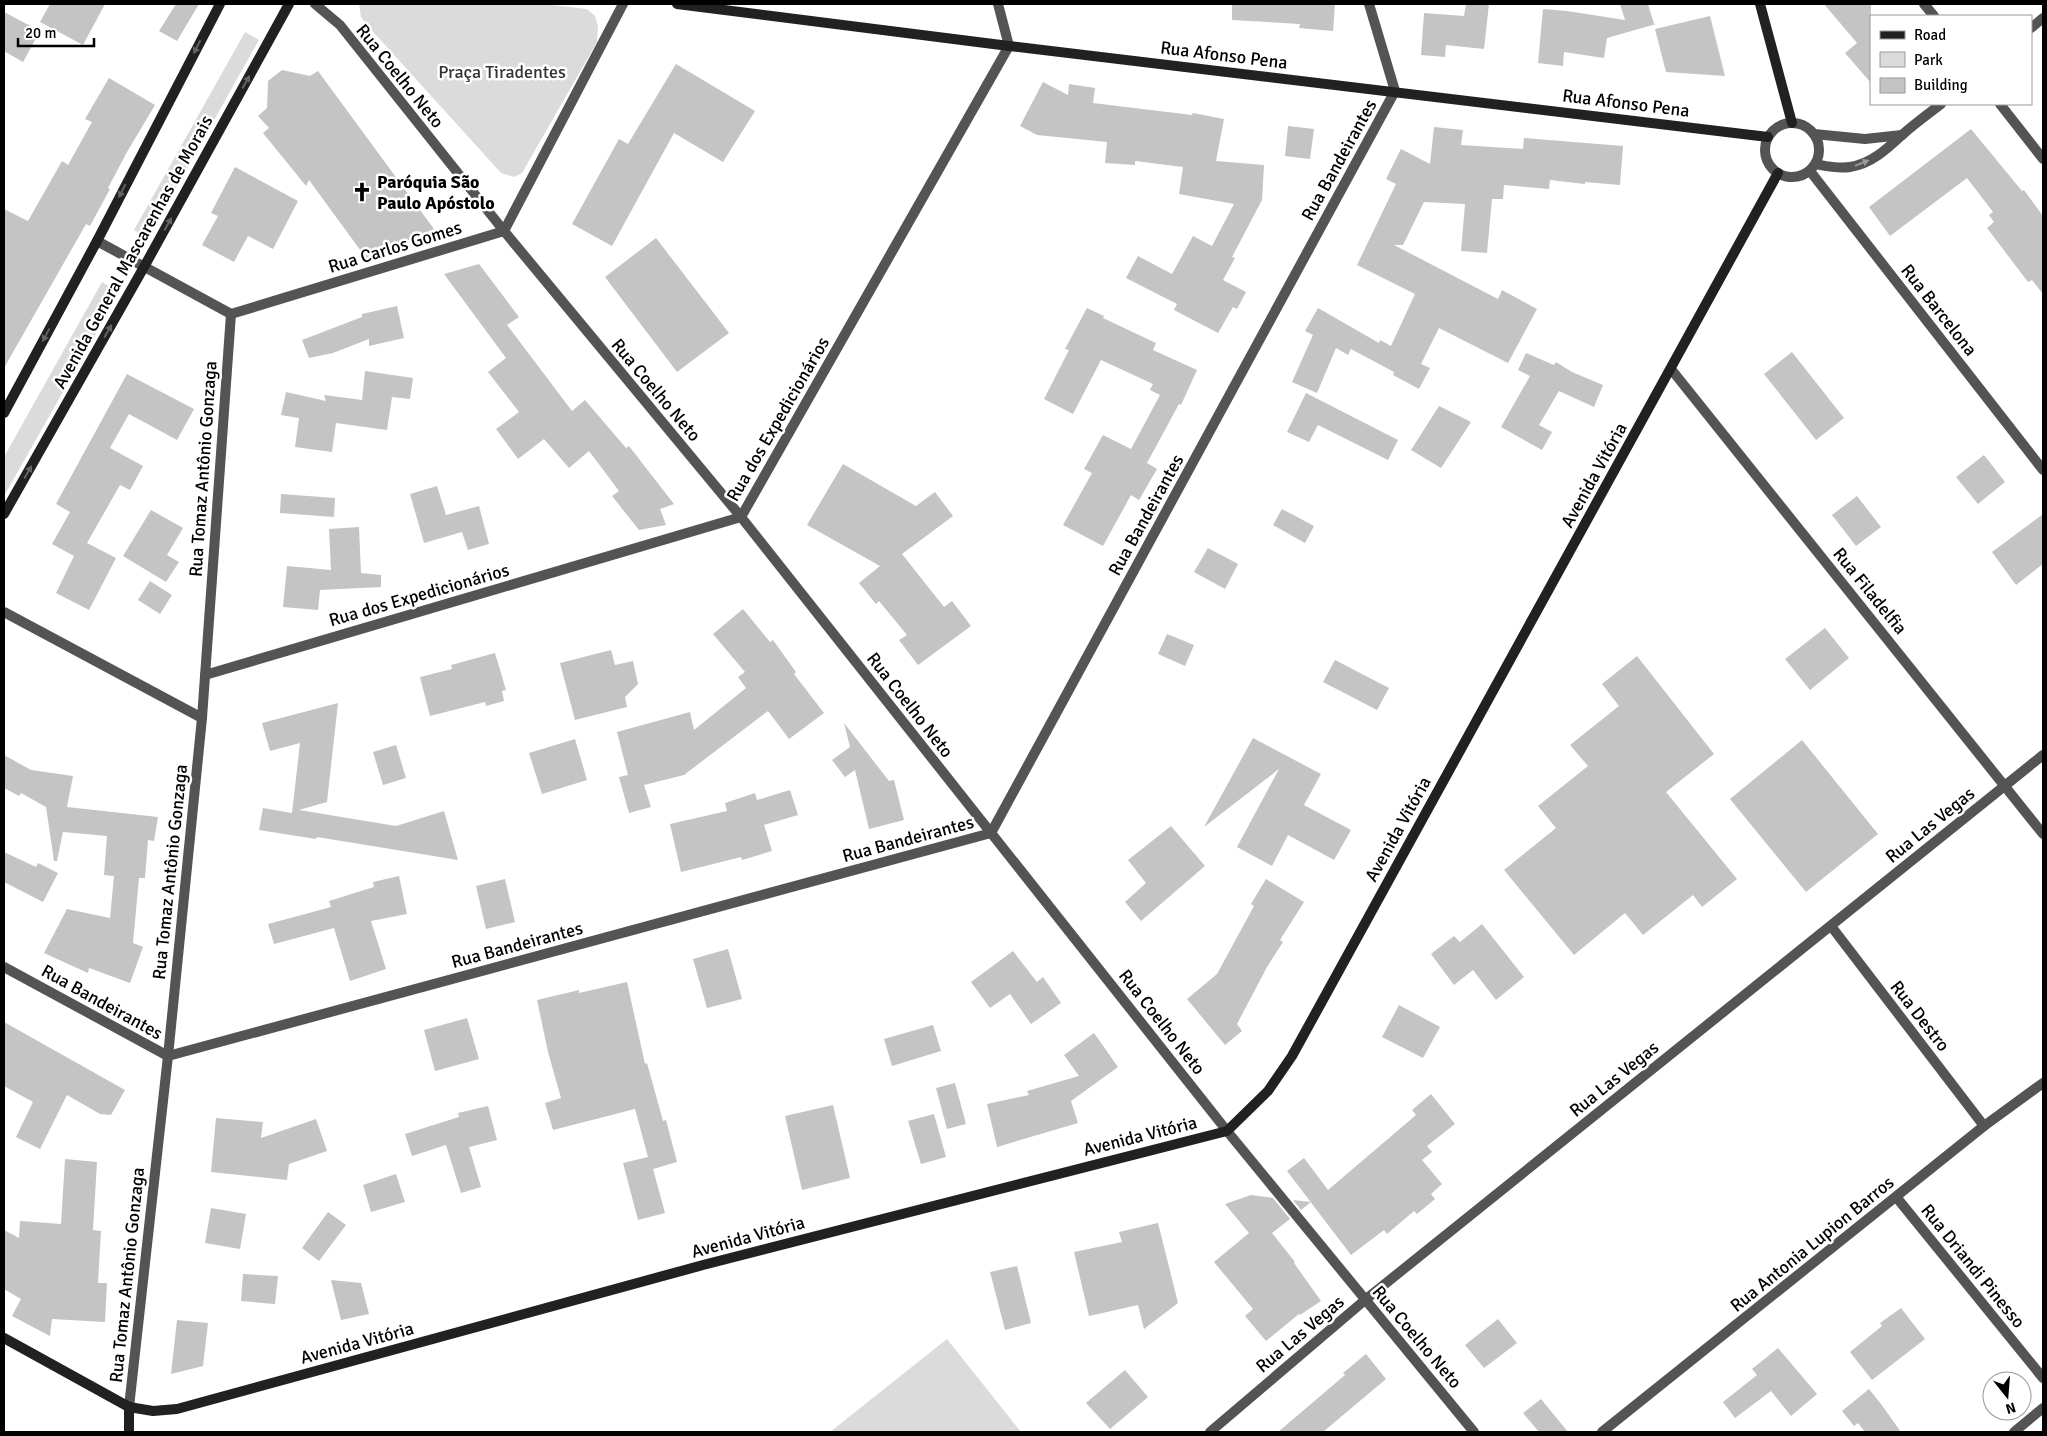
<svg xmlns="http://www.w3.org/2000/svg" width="2047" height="1436" font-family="Signika,sans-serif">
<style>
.green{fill:#dbdbdb}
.building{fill:#c4c4c4}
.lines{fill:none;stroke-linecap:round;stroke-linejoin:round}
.street{stroke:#545454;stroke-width:10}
.secondary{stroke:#212121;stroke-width:10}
.oneway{fill:#646464}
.oneway2{fill:#989898}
.labels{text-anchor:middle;stroke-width:5;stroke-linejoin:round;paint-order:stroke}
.street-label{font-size:18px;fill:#000;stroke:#fff}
.park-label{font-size:18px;fill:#323232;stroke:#fff}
.poi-label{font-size:18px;font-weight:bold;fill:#000;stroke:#fff;text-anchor:start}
</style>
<rect width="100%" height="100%" fill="#fff"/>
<g class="green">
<polygon points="359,4 543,4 587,9 595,16 598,26 597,42 522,173 514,177 501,173 366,24 361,17"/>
<polygon points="245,32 259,40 148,238 134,230"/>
<polygon points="102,282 119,293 4,496 4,457"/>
<polygon points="947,1339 1021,1432 830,1432"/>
</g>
<g class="building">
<polygon points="50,4 105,4 83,45 40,22"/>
<polygon points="176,4 199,4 177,41 159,31"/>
<polygon points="1232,4 1335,4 1333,31 1299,28 1300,24 1232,20"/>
<polygon points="1466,4 1489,4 1484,49 1446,45 1445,57 1421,55 1424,13 1464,16"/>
<polygon points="1620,4 1648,4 1654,24 1656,24 1607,38 1604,58 1564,52 1563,66 1538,63 1543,9 1567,11 1625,20"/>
<polygon points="1824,4 1871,4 1871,83 1845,53 1857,43"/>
<polygon points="4,12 40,31 23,62 4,51"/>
<polygon points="1710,16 1725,76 1666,72 1655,29"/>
<polygon points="676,64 755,111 723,162 674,133 612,246 572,224 619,139 628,144"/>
<polygon points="282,70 310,76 318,71 434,229 366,258 309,180 306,186 263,133 269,128 258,116 267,108 268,81"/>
<polygon points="109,78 155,105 127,152 108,188 110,189 90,226 86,224 4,368 4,209 28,221 62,161 68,165 92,122 85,119"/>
<polygon points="1043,82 1068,95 1069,84 1095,88 1093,103 1192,115 1193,113 1224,119 1216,161 1264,165 1262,200 1232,257 1235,258 1223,280 1246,292 1237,309 1233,307 1218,333 1174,310 1177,304 1126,278 1138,256 1172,274 1193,236 1212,246 1234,204 1179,194 1183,167 1135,161 1135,165 1105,163 1107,142 1037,135 1020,126"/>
<polygon points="1288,126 1314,129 1310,159 1285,156"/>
<polygon points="1434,127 1463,130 1461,145 1523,149 1524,138 1623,146 1620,185 1585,182 1585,184 1550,180 1549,189 1504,185 1503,199 1492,199 1487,253 1461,251 1465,204 1424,202 1403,245 1394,245 1498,299 1502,290 1537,309 1508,363 1439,328 1421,364 1430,368 1419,389 1393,375 1394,372 1351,349 1348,355 1336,348 1317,393 1292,382 1313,335 1305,331 1318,308 1379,343 1380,340 1391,346 1415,294 1357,265 1396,184 1386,179 1401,149 1430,164"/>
<polygon points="1971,129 2022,191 2024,190 2043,216 2043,294 2032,280 2028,282 1987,228 1994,222 1989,215 1993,212 1967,178 1890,236 1869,207"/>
<polygon points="235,167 298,201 273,249 248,236 234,262 202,245 218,216 211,213"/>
<polygon points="656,238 729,333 677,372 605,277"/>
<polygon points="479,264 519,317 507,325 572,411 585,400 626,448 629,446 674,504 660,509 666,525 639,530 612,496 619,491 589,451 569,468 544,439 518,459 496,429 519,412 488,372 506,358 444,274"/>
<polygon points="397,306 404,338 369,346 369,339 333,353 309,358 302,340 362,317 362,314"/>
<polygon points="1087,308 1104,316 1103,318 1156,343 1153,350 1197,370 1181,405 1179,404 1147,463 1157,469 1139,500 1131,495 1103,546 1063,525 1092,473 1084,469 1103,435 1131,449 1160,395 1150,390 1153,384 1101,360 1073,414 1044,399 1069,350 1065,349"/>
<polygon points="1792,352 1844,418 1816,440 1764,374"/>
<polygon points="1526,353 1554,365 1556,362 1572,372 1603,385 1594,407 1559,391 1539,425 1552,432 1542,450 1501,427 1530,376 1518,370"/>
<polygon points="365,371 413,378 410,399 392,397 387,430 336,423 332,452 295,447 299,418 281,415 286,392 326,401 324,395 362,400"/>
<polygon points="127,374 194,409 177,440 129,414 110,448 143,466 130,490 120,485 87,543 116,558 89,610 56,593 74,556 52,544 70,512 56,504"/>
<polygon points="1306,393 1398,440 1388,460 1318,425 1309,442 1287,432"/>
<polygon points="1439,406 1471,422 1441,468 1411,450"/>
<polygon points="1984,455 2005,482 1978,504 1956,477"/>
<polygon points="843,464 916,506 935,492 953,516 902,554 944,607 952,601 971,626 918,665 899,640 907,635 879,601 876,604 859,583 880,566 807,525"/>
<polygon points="437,486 446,515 479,506 489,544 468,550 462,532 424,543 410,494"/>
<polygon points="281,494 335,498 334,517 280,513"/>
<polygon points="1857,496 1881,527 1856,546 1832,515"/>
<polygon points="1282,509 1314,526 1305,543 1273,525"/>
<polygon points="151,510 183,528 167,555 179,562 166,582 123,556"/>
<polygon points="2043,514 2043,564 2016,585 1992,552"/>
<polygon points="359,527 361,573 381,575 381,587 320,590 318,610 283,607 287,566 331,570 329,529"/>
<polygon points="1208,548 1238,564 1225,589 1194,572"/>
<polygon points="150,581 172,595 160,614 138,600"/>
<polygon points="743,609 770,642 773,640 796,672 794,674 824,713 789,739 768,711 684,775 644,785 651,807 629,813 619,777 628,775 617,732 690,712 694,730 746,688 738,677 745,672 713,634"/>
<polygon points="1825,628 1849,658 1810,690 1785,659"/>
<polygon points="1167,634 1194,645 1185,666 1158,654"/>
<polygon points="611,650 615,665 633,661 638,684 625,697 627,707 575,720 560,663"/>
<polygon points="495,653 506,690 502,691 504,701 486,706 485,702 430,716 420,677 452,669 451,665"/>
<polygon points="1637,656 1714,754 1666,792 1737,879 1702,907 1693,895 1643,935 1625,913 1574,955 1504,870 1556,828 1538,806 1588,766 1570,745 1619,706 1602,684"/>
<polygon points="1335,660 1389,688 1377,710 1323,682"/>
<polygon points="338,703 327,802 299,810 396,826 444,811 458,860 317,837 316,839 259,830 263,808 292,813 300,743 270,751 262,723"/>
<polygon points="844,723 889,781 894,780 904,820 869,829 855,770 845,777 832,760 850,747"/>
<polygon points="1253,738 1321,774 1304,805 1351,830 1334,860 1288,835 1272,866 1237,847 1279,769 1204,827"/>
<polygon points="575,739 587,780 542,794 529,753"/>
<polygon points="1802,740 1878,834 1806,892 1730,799"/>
<polygon points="396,745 406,778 383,785 373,752"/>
<polygon points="4,755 31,770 73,776 67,807 158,817 154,841 148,840 145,878 139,878 133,943 143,947 130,983 89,968 88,973 44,953 67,909 110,918 114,876 104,875 107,836 63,832 57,861 54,861 46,807 21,793 19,796 4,788"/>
<polygon points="790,790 798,815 764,825 772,851 742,860 741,857 681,872 670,824 727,811 725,803 755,793 757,800"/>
<polygon points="1171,826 1205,866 1141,921 1125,902 1146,883 1128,860"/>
<polygon points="4,852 36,867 38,863 58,873 43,902 4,882"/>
<polygon points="399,876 407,914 371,921 386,969 350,981 334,928 274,944 268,924 331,907 329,901 374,887 373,882"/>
<polygon points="505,879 515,922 486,929 476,886"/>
<polygon points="1266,879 1304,902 1280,940 1283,942 1267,967 1237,1024 1242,1031 1225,1045 1187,999 1217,974 1254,906 1251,904"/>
<polygon points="1482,924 1524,977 1496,1000 1473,970 1454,985 1431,954 1454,936 1460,942"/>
<polygon points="728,949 742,999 707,1008 693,959"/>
<polygon points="1013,951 1037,982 1043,977 1061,1003 1031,1024 1010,994 990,1008 971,982"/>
<polygon points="627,982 645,1064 647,1063 663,1121 666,1120 677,1162 653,1169 665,1213 638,1220 623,1163 648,1157 635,1109 553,1130 545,1103 561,1098 548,1052 537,1000 579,990 579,993"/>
<polygon points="1399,1005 1440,1027 1423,1058 1382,1037"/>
<polygon points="467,1018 479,1059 435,1071 424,1030"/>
<polygon points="4,1022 125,1090 111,1115 100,1114 67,1095 40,1149 16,1137 33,1102 4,1086"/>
<polygon points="933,1025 941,1051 892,1066 884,1039"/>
<polygon points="1094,1033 1118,1067 1071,1101 1078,1123 997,1147 987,1104 1029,1095 1027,1091 1079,1076 1064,1055"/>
<polygon points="955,1083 966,1124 947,1129 936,1088"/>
<polygon points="1431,1094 1455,1124 1427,1146 1432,1152 1422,1160 1442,1184 1431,1194 1435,1199 1417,1214 1414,1211 1387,1234 1384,1230 1351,1255 1287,1171 1304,1158 1328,1190 1416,1115 1412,1110"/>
<polygon points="833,1105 850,1178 802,1190 785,1116"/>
<polygon points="488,1106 497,1140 469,1147 481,1187 461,1193 446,1145 412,1156 405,1134 459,1117 458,1113"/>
<polygon points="934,1114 946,1157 921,1164 908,1121"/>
<polygon points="216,1118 263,1122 261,1138 316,1119 327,1151 289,1164 287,1180 211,1172"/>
<polygon points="65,1159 97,1162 93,1230 101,1231 98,1283 107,1283 105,1322 52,1319 50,1336 12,1316 21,1299 4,1289 4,1230 19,1238 20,1221 61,1224"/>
<polygon points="396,1174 405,1202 371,1212 363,1185"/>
<polygon points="1251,1195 1273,1198 1290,1219 1272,1233 1295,1262 1294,1263 1321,1301 1300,1315 1299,1314 1266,1341 1245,1316 1253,1309 1214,1262 1249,1233 1225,1204"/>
<polygon points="1293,1200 1311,1202 1301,1210"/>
<polygon points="211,1208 246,1214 240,1249 205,1243"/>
<polygon points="328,1212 346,1225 319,1261 302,1248"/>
<polygon points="1158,1223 1178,1303 1144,1329 1138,1305 1089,1316 1074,1252 1122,1242 1119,1232"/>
<polygon points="1017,1266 1031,1323 1005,1330 990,1272"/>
<polygon points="243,1274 278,1276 275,1304 241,1301"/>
<polygon points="331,1280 361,1283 369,1314 341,1320"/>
<polygon points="1901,1308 1925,1339 1872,1380 1850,1352 1882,1326 1880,1323"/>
<polygon points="1498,1319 1517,1343 1484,1368 1465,1345"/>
<polygon points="177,1320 208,1323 203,1366 171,1374"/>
<polygon points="1778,1348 1817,1394 1791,1416 1771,1391 1735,1418 1723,1402 1757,1375 1752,1369"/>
<polygon points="1366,1354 1386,1379 1323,1432 1278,1432 1345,1375 1343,1373"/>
<polygon points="1125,1370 1148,1397 1110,1429 1086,1403"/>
<polygon points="1869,1389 1881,1404 1901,1432 1865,1432 1858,1423 1854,1426 1842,1411"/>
<polygon points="1541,1399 1568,1432 1539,1432 1523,1413"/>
</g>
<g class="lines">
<g class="street">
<polyline points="315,4 340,25 504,231 741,517 1227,1131 1474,1432"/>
<polyline points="1924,4 1934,16"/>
<polyline points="2031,28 2043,18"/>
<polyline points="2000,104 2043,159"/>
<circle cx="1792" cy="150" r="27"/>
<polyline points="1814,134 1865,139 1902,135"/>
<path d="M1815 164C1826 166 1838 169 1850 167 1871 164 1887 149 1902 135 1914 124 1928 114 1941 104"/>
<polyline points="1810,171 2043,470"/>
<polyline points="97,241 231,314 504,231 623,4"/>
<polyline points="1671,369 2043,834"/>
<polyline points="4,612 202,718"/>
<polyline points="205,675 741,517 1009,46 998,4"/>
<polyline points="1831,926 1984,1126"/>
<polyline points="4,967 168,1056 991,833 1395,91 1369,4"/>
<polyline points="1897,1198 2043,1378"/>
<polyline points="129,1407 168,1056 202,718 231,314"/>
<polyline points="1210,1432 1365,1300 2043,755"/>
<polyline points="1602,1432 1984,1126 2043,1083"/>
<polyline points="2014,1432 2043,1408"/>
</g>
<g class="secondary">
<polyline points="677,4 1009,46 1768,137"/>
<polyline points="1760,4 1792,123"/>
<polyline points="4,413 97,241 220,4"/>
<polyline points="4,514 144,267 289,4"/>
<polyline points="4,1338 129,1407 153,1411 177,1409 703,1265 1227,1131 1268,1091 1292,1056 1778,173"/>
<polyline points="129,1407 129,1432"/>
</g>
</g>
<defs><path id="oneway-solid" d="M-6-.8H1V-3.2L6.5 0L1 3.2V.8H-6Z" transform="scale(1.25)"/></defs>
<g class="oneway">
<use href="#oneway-solid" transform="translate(197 47) rotate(117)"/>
<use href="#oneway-solid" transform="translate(246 82) rotate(-61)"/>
<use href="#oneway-solid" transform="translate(122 191) rotate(117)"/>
<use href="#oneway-solid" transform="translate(168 224) rotate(-61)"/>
<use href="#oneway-solid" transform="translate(108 331) rotate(-60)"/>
<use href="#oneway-solid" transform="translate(46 335) rotate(118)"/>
<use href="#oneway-solid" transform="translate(28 472) rotate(-60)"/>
</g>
<use class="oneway2" href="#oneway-solid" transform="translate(1862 163) rotate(-22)"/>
<defs>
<symbol id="church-bare" viewBox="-9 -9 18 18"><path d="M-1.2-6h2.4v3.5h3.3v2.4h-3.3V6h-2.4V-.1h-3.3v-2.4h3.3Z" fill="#000" stroke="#fff" stroke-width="2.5" paint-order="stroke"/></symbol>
</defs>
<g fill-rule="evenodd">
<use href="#church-bare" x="348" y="178" width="28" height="28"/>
</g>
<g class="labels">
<g class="street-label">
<text transform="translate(1224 55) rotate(7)" y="6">Rua Afonso Pena</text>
<text transform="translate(400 76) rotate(51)" y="6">Rua Coelho Neto</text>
<text transform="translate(1626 103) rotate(7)" y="6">Rua Afonso Pena</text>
<text transform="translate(1339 160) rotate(-61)" y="6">Rua Bandeirantes</text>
<text transform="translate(395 247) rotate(-17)" y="6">Rua Carlos Gomes</text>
<text transform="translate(133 252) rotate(-61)" y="6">Avenida General Mascarenhas de Morais</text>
<text transform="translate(1939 310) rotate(52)" y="6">Rua Barcelona</text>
<text transform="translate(656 390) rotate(50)" y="6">Rua Coelho Neto</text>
<text transform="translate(778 419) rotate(-60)" y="6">Rua dos Expedicionários</text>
<text transform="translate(203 469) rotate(-86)" y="6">Rua Tomaz Antônio Gonzaga</text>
<text transform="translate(1594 475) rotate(-61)" y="6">Avenida Vitória</text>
<text transform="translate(1146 515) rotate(-61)" y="6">Rua Bandeirantes</text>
<text transform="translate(1870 591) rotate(51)" y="6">Rua Filadelfia</text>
<text transform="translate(419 595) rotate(-16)" y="6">Rua dos Expedicionários</text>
<text transform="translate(910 705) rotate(52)" y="6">Rua Coelho Neto</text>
<text transform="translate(1930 825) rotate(-39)" y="6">Rua Las Vegas</text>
<text transform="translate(1398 829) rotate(-61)" y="6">Avenida Vitória</text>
<text transform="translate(908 839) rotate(-15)" y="6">Rua Bandeirantes</text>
<text transform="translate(170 872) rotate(-84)" y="6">Rua Tomaz Antônio Gonzaga</text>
<text transform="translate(517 945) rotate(-15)" y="6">Rua Bandeirantes</text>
<text transform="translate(102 1002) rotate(29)" y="6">Rua Bandeirantes</text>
<text transform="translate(1920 1016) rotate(52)" y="6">Rua Destro</text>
<text transform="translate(1162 1022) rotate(52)" y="6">Rua Coelho Neto</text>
<text transform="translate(1614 1079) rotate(-39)" y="6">Rua Las Vegas</text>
<text transform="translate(1140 1136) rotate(-14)" y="6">Avenida Vitória</text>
<text transform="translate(748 1237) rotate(-15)" y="6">Avenida Vitória</text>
<text transform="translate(1812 1244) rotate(-39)" y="6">Rua Antonia Lupion Barros</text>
<text transform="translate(1973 1266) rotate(51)" y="6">Rua Driandi Pinesso</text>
<text transform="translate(127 1275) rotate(-84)" y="6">Rua Tomaz Antônio Gonzaga</text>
<text transform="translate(1300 1334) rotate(-40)" y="6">Rua Las Vegas</text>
<text transform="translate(1417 1337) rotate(50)" y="6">Rua Coelho Neto</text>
<text transform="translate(357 1343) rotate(-15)" y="6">Avenida Vitória</text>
</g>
<g class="park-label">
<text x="502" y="78">Praça Tiradentes</text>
</g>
<g class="poi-label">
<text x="377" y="188">Paróquia São<tspan x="377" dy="21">Paulo Apóstolo</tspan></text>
</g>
</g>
<rect width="2047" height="1436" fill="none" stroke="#000000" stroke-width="10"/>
<rect x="1870" y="15" width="162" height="90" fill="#ffffff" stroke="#999999"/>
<rect x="1880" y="31" width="25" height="8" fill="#212121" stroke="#999999"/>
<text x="1914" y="40" font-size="15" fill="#000000">Road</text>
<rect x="1880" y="52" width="25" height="15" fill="#dbdbdb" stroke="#999999"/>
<text x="1914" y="65" font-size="15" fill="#000000">Park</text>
<rect x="1880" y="78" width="25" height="15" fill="#c4c4c4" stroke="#999999"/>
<text x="1914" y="90" font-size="15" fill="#000000">Building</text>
<g transform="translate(2007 1396) rotate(163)"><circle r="24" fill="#ffffff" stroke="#999999"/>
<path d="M0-4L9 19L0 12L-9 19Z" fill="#000000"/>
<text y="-8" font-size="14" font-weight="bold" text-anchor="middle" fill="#000000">N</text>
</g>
<path d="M18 38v8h76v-8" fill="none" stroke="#000000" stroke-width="2.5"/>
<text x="25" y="38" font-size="15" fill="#000000" stroke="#ffffff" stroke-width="4" paint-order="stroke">20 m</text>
</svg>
